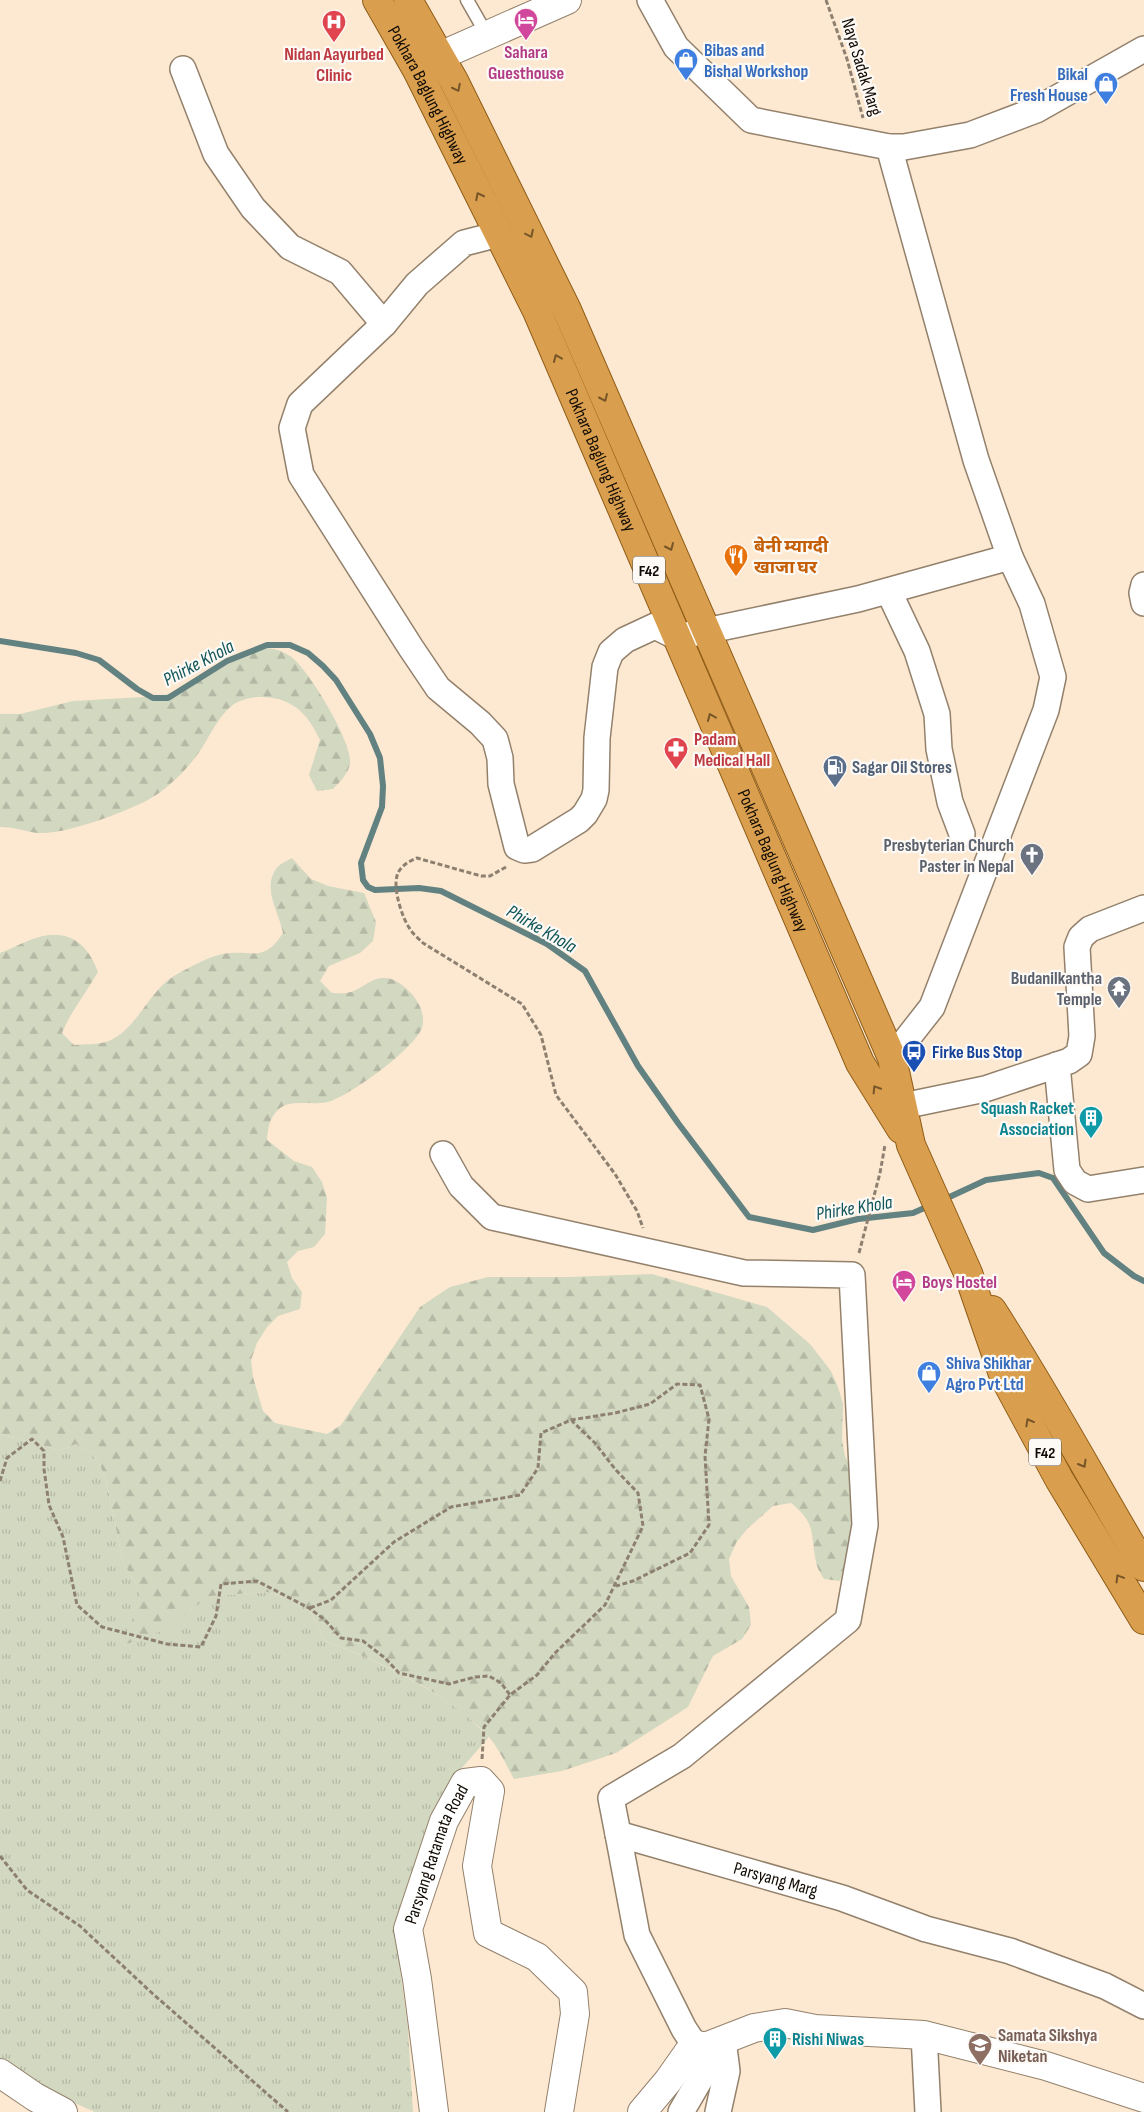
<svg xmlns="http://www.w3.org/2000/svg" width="1144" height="2112" font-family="'Sofia Sans Condensed','Noto Sans Devanagari',sans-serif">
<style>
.grass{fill:url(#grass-tufts)}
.forest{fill:url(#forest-firs)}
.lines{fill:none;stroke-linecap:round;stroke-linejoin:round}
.stream{stroke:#628181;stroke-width:6}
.service-casing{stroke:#93816c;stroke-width:15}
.minor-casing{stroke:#93816c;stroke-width:28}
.tertiary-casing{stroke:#93816c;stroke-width:30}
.trunk-casing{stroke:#8e5c17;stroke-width:30}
.path{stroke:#8d8070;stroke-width:3;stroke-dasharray:5 2.5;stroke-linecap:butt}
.service{stroke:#fff;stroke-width:12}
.minor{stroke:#fff;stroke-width:25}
.tertiary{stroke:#fff;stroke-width:28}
.trunk{stroke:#da9f4e;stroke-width:28}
.oneway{stroke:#765529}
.labels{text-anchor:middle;stroke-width:4.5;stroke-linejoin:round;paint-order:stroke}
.shield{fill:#fdf9f5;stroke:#58524c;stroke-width:1}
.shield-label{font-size:16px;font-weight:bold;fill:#110b04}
.shop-label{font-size:18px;font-weight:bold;fill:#366cbe;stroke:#fdf9f5;text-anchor:start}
.hotel-label{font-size:18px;font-weight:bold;fill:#b23c85;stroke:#fdf9f5}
.health-label{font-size:18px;font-weight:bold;fill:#be3a42;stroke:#fdf9f5}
.street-label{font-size:18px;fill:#110b04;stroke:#fdf9f5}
.food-label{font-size:18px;font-weight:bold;fill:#c56008;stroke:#fdf9f5;text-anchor:start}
.service-label{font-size:18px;font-weight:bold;fill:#4e5e75;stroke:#fdf9f5;text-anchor:start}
.worship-label{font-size:18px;font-weight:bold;fill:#5b616d;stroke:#fdf9f5;text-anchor:end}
.transit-label{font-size:18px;font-weight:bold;fill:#164399;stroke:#fdf9f5;text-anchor:start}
.culture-label{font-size:18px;font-weight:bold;fill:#0d838f;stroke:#fdf9f5;text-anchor:end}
.education-label{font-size:18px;font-weight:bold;fill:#785e54;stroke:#fdf9f5;text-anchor:start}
.water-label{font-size:19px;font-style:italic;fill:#0f5559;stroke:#fdf9f5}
</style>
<defs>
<pattern id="grass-tufts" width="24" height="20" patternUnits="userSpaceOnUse" patternTransform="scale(1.25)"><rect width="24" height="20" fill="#d3d8c1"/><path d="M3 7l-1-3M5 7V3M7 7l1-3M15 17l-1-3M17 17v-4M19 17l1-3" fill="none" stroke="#b4b8a4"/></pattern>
<pattern id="forest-firs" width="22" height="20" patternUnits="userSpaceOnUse" patternTransform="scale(1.25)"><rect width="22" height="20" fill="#d3d8c1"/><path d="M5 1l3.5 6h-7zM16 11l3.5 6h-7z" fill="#b4b8a4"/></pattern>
</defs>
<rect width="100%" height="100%" fill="#fde9d1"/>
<path class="grass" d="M0 1434 60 1450 76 1444 90 1452 100 1465 106 1480 123 1562 141 1592 125 1645 190 1610 211 1596 267 1592 296 1601 311 1612 325 1641C373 1659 420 1681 461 1711 471 1719 480 1729 489 1737L461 1769 434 1812 412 1877 397 1915 399 1960 408 2029 413 2112H95L49 2092 0 2060Z"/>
<g class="forest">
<path d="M257 647C269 648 280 649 290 656 308 668 350 739 350 760 351 771 340 782 333 789L317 791 309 775 320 740C311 721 300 705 278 699 265 696 250 696 238 702 224 708 212 731 205 743 191 766 170 788 146 801 122 813 71 832 45 833 30 834 15 826 0 827V714H20L73 701 161 696 178 691 206 671 241 652Z"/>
<path d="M292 858 311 879 328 886 364 893 376 922 373 941 360 953 329 966 320 981 332 993C338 993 345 994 351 992 361 989 372 978 382 978 394 977 403 985 411 993 419 1002 426 1016 422 1028 413 1050 353 1093 331 1101 315 1107 292 1098 279 1109 269 1118 268 1128 267 1140L294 1161 312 1167 322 1182 327 1198 325 1234 314 1247 298 1251 287 1262 292 1278 302 1292 300 1309 278 1316 267 1327 257 1343 251 1360 253 1377 263 1411 275 1423 327 1434 341 1425 420 1307 450 1287 488 1277H568L652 1274 767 1307 810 1344 831 1371 838 1387 843 1404 842 1440 845 1456 853 1472 861 1505 840 1581 824 1579C821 1574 817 1568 816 1562 810 1533 817 1524 791 1503L773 1506 747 1529 736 1543 729 1559 731 1576 749 1607 751 1625 742 1639 713 1656 688 1707 616 1753 562 1771 514 1779C506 1765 499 1748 488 1736 449 1693 379 1661 325 1641L311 1612 296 1601 267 1592 211 1596 190 1610 170 1628 124 1645 141 1592 123 1562 106 1480 100 1465 90 1452 76 1444 60 1450 0 1434V953C14 948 28 939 43 936 72 930 89 947 98 972 86 993 71 1011 62 1033L74 1045C85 1044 98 1045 109 1041 138 1028 148 992 174 976 186 969 210 956 223 954 253 949 263 964 283 933 279 912 262 889 276 869 279 864 287 861 292 858Z"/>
</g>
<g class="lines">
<g class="stream">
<polyline points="0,641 76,653 99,660 137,689 153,698 168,698 227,661 267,645 290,645 308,653 323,666 336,680 370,734 380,758 383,786 382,807 361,863 363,880 368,887 375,890 419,888 441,891 547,944 585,971 638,1066 678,1123 749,1217 813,1230 858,1219 913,1213 931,1205"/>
<polyline points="943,1200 986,1180 1039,1173 1053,1178 1104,1253 1134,1276 1144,1281"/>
</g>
<defs>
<polyline id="service" points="467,0 487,35"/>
<g id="minor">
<polyline points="650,0 676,47 751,120 889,147 904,147 970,135 1036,110 1144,49"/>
<polyline points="183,69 216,154 253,208 290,247 340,272 384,324"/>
<polyline points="889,147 976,460 1010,557"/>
<polyline points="499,234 464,243 417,284 384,324 300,404 292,428 301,475 411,648 438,688 480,723 495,739 500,758 501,784 517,847 524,850 532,849 579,820 585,814 594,799 596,790 597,738 605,667 611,652 625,640 655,626 677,637 858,599 1010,557 1032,604 1053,677 1046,710 932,1007 892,1058"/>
<polyline points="1144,585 1142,593 1144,603"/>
<polyline points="889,592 917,651 937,714 939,749 950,802 962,834"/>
<polyline points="1057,1065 1067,1170 1075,1182 1088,1189 1144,1180"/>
<polyline points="903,1106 985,1089 1069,1061 1079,1054 1082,1036 1077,947 1081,937 1090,929 1144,908"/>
<polyline points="443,1154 461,1186 492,1217 744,1273 852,1275 865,1525 848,1620 682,1756 611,1798 618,1834"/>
<polyline points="924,2035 928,2112"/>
<path id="s1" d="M694 2044 684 2029 637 1935 618 1834 842 1898 926 1929 1010 1951 1105 1986 1144 2006"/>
<polyline points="681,2112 723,2040"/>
<polyline points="718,2112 727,2071 723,2040"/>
</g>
<g id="tertiary">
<polyline points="440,56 567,0"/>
<polyline points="0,2073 35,2097 63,2112"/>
<path id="s2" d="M434 2112 417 1979 408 1929 444 1821 465 1783 481 1781 490 1791 477 1866 488 1933 537 1957 573 1992 575 2014 559 2112"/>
<polyline points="642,2112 668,2081 694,2044 705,2047 754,2028 785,2023 815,2029 924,2035 1046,2066 1144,2098"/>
</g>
<g id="trunk">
<path id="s3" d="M377 0 417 70 537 311 860 1063 901 1129"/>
<polyline points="408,0 454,81 567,310 892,1058 911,1145 968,1273 1004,1377 1059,1479 1144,1620"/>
<path d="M992 1310C1046 1393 1093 1481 1144 1567"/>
</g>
</defs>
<use href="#service" class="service-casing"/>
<use href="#minor" class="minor-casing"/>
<use href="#tertiary" class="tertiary-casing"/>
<use href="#trunk" class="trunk-casing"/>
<g class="path">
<polyline points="826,0 847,59 863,118"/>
<path d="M506 867 490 876H481L417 858C409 861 399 867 397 876 393 889 402 918 410 929 413 934 419 939 423 943L522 1004 541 1035 556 1095 615 1174 637 1211 643 1228"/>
<polyline points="859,1253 880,1173 885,1145"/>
<polyline points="0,1481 7,1458 32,1439 44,1451 44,1469 49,1505 63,1537 77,1605 102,1627 167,1644 201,1647 216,1616 221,1584 257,1581 309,1608 325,1620 341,1638 363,1641 385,1658 399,1673 449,1684 475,1677 489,1676 501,1683 510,1695"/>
<polyline points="310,1608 331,1600 394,1542 451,1507 520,1495 538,1468 541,1433 571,1420 615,1413 650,1404 677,1384 700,1385 709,1419 705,1456 709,1525 690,1553 633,1581 616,1586"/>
<polyline points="482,1759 484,1727 510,1695 537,1675 555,1653 605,1605 643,1526 638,1493 615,1469 595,1443 572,1421"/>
<polyline points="0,1856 27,1890 80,1926 153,1994 288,2112"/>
</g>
<use href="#service" class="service"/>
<use href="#minor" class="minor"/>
<use href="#tertiary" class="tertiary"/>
<use href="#trunk" class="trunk"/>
</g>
<defs><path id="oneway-chevron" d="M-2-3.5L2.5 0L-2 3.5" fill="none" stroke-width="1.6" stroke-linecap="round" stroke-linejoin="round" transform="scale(1.25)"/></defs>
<g class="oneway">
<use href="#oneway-chevron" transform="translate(457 88) rotate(63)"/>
<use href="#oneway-chevron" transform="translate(479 196) rotate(-117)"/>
<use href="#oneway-chevron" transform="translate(530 234) rotate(64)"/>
<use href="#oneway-chevron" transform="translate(557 358) rotate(-113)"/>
<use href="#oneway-chevron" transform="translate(604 398) rotate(66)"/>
<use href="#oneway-chevron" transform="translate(670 547) rotate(66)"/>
<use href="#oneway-chevron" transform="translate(711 717) rotate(-113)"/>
<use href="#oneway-chevron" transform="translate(876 1089) rotate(-122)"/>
<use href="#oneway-chevron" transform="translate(1029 1422) rotate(-119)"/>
<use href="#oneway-chevron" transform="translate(1083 1464) rotate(60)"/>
<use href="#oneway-chevron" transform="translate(1119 1578) rotate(-121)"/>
</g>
<defs>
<symbol id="hotel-pin" viewBox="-11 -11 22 30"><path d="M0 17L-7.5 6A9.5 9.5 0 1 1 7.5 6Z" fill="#d1479c" stroke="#fdf9f5"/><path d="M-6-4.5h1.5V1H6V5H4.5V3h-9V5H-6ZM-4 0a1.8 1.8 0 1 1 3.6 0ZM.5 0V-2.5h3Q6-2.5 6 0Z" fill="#fff"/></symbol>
<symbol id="hospital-pin" viewBox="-11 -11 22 30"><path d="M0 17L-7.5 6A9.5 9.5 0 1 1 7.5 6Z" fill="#e0444e" stroke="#fdf9f5"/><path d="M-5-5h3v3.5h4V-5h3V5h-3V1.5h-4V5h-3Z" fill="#fff"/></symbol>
<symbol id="shop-pin" viewBox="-11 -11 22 30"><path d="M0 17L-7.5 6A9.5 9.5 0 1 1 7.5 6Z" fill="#3f7fe0" stroke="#fdf9f5"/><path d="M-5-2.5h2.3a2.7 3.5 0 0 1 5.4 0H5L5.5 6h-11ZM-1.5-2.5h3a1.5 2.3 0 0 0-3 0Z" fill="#fff"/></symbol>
<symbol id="restaurant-pin" viewBox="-11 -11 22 30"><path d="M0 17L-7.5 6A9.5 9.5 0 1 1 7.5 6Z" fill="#e8710a" stroke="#fdf9f5"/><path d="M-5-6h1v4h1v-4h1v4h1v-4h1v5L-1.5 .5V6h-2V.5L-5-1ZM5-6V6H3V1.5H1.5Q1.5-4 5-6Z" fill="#fff"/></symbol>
<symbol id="pharmacy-pin" viewBox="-11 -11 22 30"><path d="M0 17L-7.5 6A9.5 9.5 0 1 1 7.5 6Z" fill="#e0444e" stroke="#fdf9f5"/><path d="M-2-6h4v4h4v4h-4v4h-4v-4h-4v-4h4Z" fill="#fff"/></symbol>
<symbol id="fuel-pin" viewBox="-11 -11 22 30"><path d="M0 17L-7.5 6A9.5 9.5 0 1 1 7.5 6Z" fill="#5c6f8a" stroke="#fdf9f5"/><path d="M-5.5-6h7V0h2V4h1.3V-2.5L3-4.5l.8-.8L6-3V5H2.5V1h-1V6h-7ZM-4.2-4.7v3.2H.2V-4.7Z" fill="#fff"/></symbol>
<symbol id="church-pin" viewBox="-11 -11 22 30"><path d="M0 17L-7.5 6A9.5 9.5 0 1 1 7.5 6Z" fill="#6b7280" stroke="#fdf9f5"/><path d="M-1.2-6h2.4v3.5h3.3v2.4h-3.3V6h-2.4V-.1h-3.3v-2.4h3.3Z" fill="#fff"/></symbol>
<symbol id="temple-pin" viewBox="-11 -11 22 30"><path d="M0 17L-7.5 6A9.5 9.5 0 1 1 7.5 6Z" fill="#6b7280" stroke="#fdf9f5"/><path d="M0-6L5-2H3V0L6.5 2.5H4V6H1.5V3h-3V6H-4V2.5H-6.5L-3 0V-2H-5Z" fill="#fff"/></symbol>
<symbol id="bus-pin" viewBox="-11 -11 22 30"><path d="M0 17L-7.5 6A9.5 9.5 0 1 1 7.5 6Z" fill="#1a4fb4" stroke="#fdf9f5"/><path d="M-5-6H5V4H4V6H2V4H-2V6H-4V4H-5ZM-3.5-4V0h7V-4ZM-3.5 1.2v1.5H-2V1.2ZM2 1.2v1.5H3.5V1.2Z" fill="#fff"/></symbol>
<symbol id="building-pin" viewBox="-11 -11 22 30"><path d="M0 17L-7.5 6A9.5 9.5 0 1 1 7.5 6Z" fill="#0f9aa8" stroke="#fdf9f5"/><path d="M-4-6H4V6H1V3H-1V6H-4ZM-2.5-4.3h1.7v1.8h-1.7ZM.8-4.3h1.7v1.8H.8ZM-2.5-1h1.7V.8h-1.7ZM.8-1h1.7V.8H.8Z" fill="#fff"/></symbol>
<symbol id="school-pin" viewBox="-11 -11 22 30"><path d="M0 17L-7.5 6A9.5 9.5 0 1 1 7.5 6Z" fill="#8d6e63" stroke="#fdf9f5"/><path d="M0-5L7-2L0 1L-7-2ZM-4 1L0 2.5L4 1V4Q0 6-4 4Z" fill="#fff"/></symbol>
</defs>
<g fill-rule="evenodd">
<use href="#hotel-pin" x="512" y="6" width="28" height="38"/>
<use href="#hospital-pin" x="320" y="8" width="28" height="38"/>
<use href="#shop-pin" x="672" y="46" width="28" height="38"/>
<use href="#shop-pin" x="1092" y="70" width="28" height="38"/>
<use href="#restaurant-pin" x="722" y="542" width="28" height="38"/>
<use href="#pharmacy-pin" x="662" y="735" width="28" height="38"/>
<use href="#fuel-pin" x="821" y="753" width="28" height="38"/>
<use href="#church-pin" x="1018" y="841" width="28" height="38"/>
<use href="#temple-pin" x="1105" y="974" width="28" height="38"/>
<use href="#bus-pin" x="900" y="1038" width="28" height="38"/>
<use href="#building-pin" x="1077" y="1104" width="28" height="38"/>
<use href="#hotel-pin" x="890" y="1268" width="28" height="38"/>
<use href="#shop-pin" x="915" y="1359" width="28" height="38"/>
<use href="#building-pin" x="761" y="2025" width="28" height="38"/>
<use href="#school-pin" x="966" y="2031" width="28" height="38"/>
</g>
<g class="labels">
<g class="shield">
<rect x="633" y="556.5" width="32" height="27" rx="4"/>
<rect x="1029" y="1438.5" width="32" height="27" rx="4"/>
</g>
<g class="shield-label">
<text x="649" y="576">F42</text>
<text x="1045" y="1458">F42</text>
</g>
<g class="shop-label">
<text x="704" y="56">Bibas and<tspan x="704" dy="21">Bishal Workshop</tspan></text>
<text x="1088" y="80" text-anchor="end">Bikal<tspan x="1088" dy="21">Fresh House</tspan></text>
<text x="946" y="1369">Shiva Shikhar<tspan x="946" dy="21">Agro Pvt Ltd</tspan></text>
</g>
<g class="hotel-label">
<text x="526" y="58">Sahara<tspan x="526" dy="21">Guesthouse</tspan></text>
<text x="922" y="1288" text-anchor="start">Boys Hostel</text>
</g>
<g class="health-label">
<text x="334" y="60">Nidan Aayurbed<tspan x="334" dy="21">Clinic</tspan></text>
<text x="694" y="745" text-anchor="start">Padam<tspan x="694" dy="21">Medical Hall</tspan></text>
</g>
<g class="street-label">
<text transform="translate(862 67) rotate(73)" y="6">Naya Sadak Marg</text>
<text dy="6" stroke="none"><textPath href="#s3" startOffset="108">Pokhara Baglung Highway</textPath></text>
<text dy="6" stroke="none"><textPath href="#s3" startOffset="512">Pokhara Baglung Highway</textPath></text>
<text dy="6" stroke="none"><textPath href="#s3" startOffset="948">Pokhara Baglung Highway</textPath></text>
<text dy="6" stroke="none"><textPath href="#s2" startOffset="265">Parsyang Ratamata Road</textPath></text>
<text dy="6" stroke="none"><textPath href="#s1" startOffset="390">Parsyang Marg</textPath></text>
</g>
<g class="food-label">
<text x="754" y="552">बेनी म्याग्दी<tspan x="754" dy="21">खाजा घर</tspan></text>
</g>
<g class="service-label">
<text x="852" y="773">Sagar Oil Stores</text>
</g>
<g class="worship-label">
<text x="1014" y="851">Presbyterian Church<tspan x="1014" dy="21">Paster in Nepal</tspan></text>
<text x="1102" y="984">Budanilkantha<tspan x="1102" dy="21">Temple</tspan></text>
</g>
<g class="transit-label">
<text x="932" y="1058">Firke Bus Stop</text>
</g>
<g class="culture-label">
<text x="1074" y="1114">Squash Racket<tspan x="1074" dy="21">Association</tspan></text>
<text x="792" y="2045" text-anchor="start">Rishi Niwas</text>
</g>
<g class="education-label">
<text x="998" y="2041">Samata Sikshya<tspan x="998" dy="21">Niketan</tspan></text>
</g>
<g class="water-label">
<text transform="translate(198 662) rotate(-28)" y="7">Phirke Khola</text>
<text transform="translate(542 928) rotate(30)" y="7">Phirke Khola</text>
<text transform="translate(854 1207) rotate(-9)" y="7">Phirke Khola</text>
</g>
</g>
</svg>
